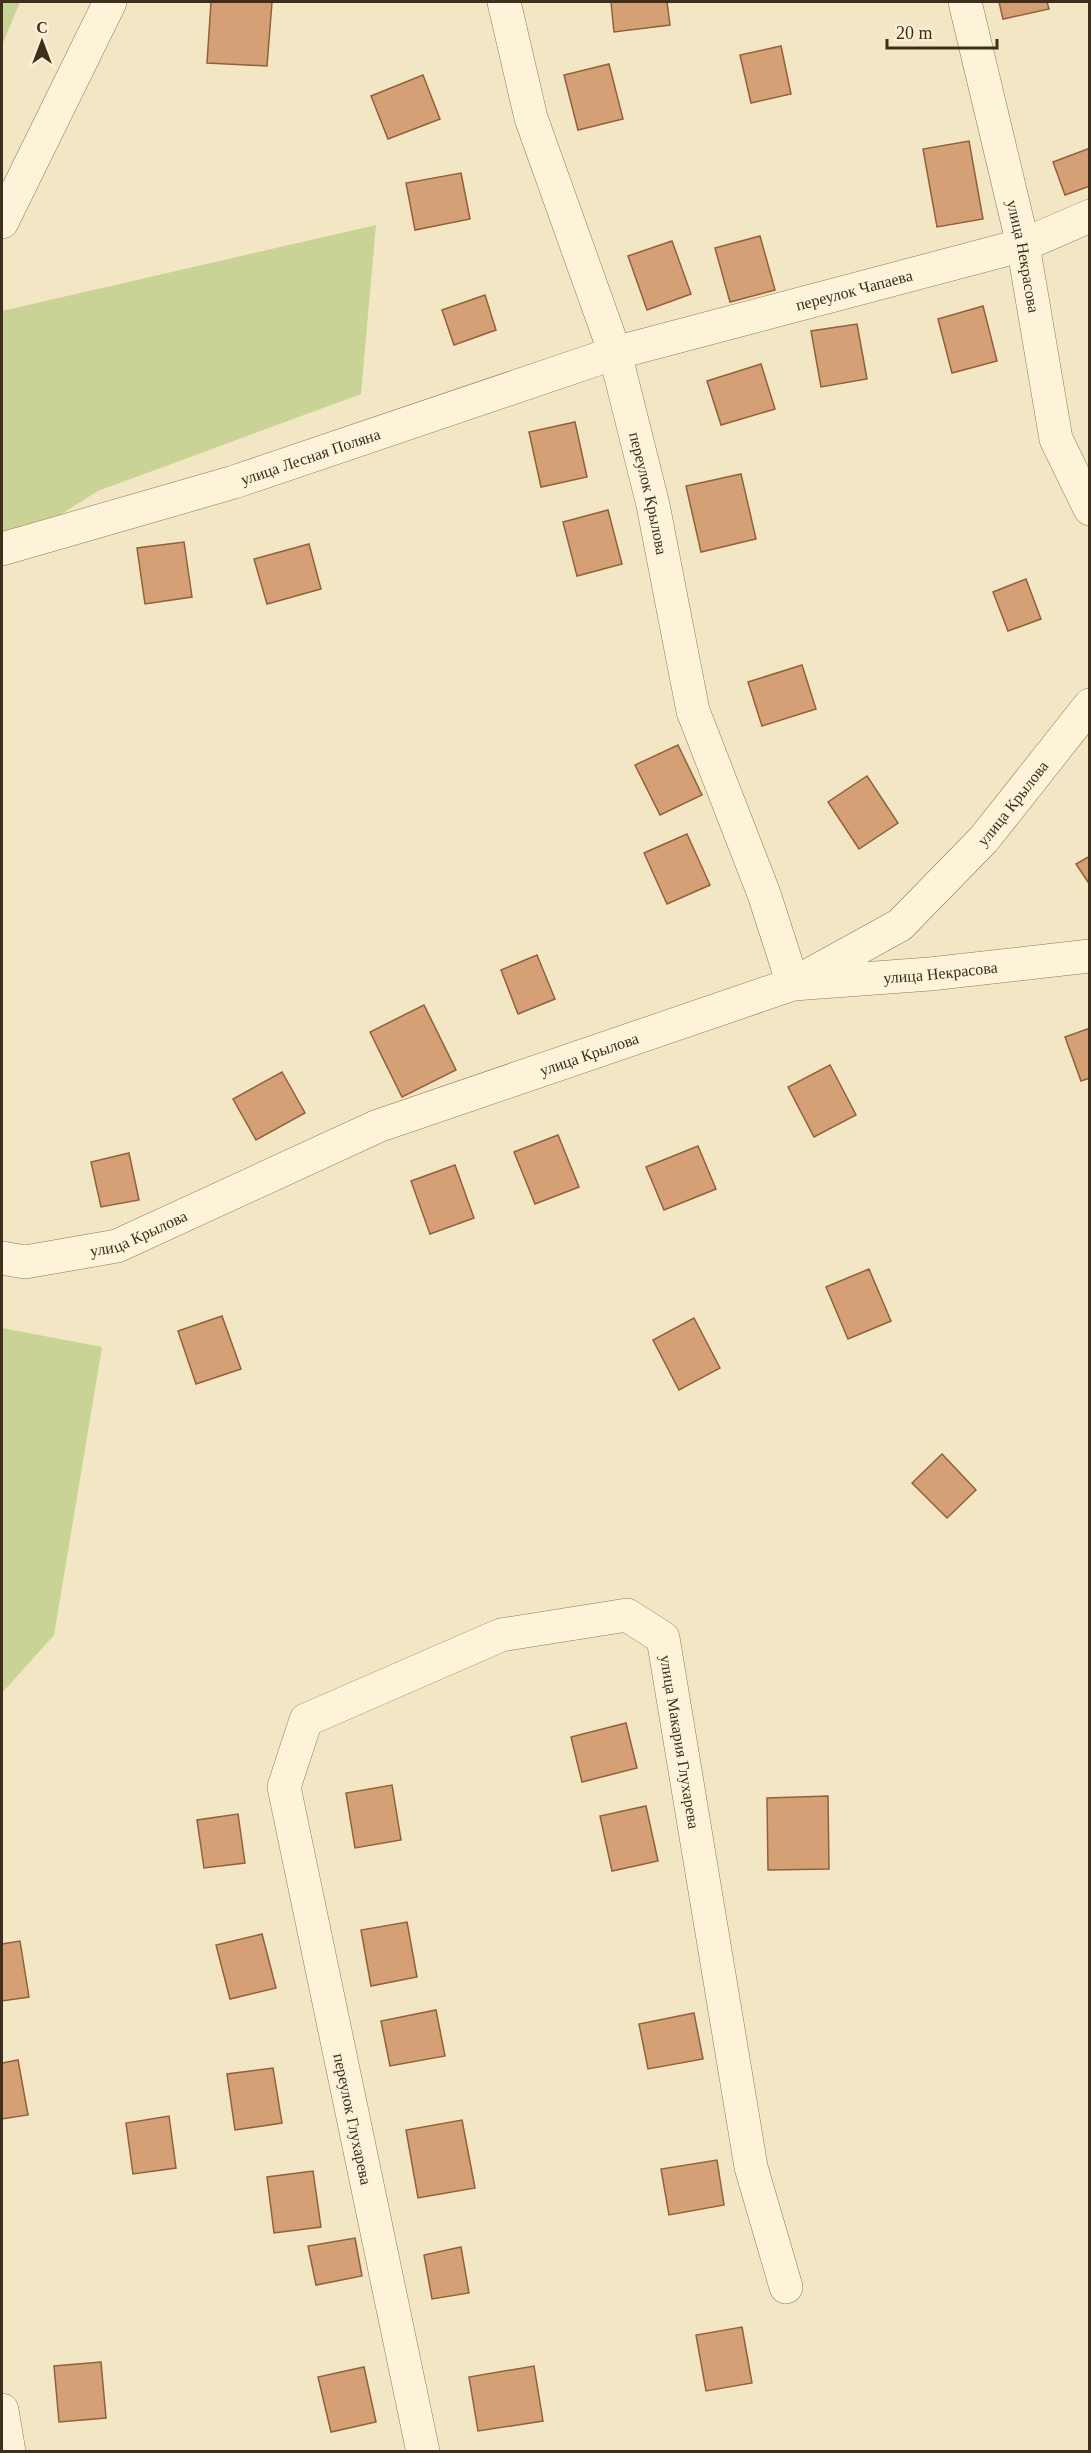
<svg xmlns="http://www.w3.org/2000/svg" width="1091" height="2453" font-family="Georgia,serif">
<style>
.green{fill:#cad396}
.building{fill:#d5a076;stroke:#92603b;stroke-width:1.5}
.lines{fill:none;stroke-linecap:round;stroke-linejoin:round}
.minor-casing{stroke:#907758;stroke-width:34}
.minor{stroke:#fcf3d9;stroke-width:33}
.labels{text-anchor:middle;stroke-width:4.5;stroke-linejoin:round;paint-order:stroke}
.street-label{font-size:16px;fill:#3e2e1e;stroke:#f9f0d5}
</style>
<rect width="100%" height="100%" fill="#f3e6c4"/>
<g class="green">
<polygon points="2,2 20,2 2,45"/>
<polygon points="376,225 361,394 98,491 2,551 2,311"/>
<polygon points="2,1328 102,1347 54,1635 2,1693"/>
</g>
<g class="building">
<polygon points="211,2 272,2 267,66 207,63"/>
<polygon points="611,2 667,2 670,25 614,32"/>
<polygon points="999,2 1047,2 1049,9 1003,19"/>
<polygon points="781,46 791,94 751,103 740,55"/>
<polygon points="609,64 623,119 578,130 564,75"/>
<polygon points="423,75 440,119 388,139 371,96"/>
<polygon points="969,141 983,219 937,227 923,149"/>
<polygon points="1090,148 1090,186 1065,195 1053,162"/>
<polygon points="461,173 470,219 415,230 406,183"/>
<polygon points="760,236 775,290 730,302 715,248"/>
<polygon points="672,241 691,294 647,310 628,256"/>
<polygon points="485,295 496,330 454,345 442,310"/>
<polygon points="983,306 997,361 952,373 938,319"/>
<polygon points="857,324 867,379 821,387 811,331"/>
<polygon points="761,364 775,409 721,425 707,381"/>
<polygon points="575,422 587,477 541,487 529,432"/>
<polygon points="741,474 756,539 701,552 686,486"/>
<polygon points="608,510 622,564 577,576 563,522"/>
<polygon points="184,542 192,597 145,604 137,548"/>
<polygon points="309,544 321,589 267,604 254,559"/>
<polygon points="1026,579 1041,619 1008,631 993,592"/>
<polygon points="802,665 816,709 762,726 748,682"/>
<polygon points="678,745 702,795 660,815 635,765"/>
<polygon points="867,776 898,823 859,849 828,802"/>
<polygon points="687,834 710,885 667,904 644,853"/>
<polygon points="1090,856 1090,885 1076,864"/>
<polygon points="537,955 555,999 518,1014 501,970"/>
<polygon points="424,1005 456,1070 402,1097 370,1032"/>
<polygon points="1090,1028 1090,1078 1081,1081 1065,1037"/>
<polygon points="830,1065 856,1115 814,1137 788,1087"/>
<polygon points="282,1072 305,1113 256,1140 233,1099"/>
<polygon points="558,1135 579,1187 535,1204 514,1152"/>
<polygon points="698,1146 716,1189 664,1210 646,1167"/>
<polygon points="129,1153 139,1200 101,1207 91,1162"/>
<polygon points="455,1165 474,1218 430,1234 411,1181"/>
<polygon points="869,1269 891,1321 848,1339 826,1287"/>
<polygon points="222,1316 241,1369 196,1384 178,1331"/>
<polygon points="694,1318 720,1368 679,1390 653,1340"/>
<polygon points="942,1454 976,1490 947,1518 912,1483"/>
<polygon points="626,1723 637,1768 582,1782 571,1737"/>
<polygon points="392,1785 401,1840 355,1848 346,1793"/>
<polygon points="828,1796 829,1869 768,1870 767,1798"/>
<polygon points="646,1806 658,1861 612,1871 600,1816"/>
<polygon points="238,1814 245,1863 204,1868 197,1820"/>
<polygon points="407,1922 417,1977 371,1986 361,1930"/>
<polygon points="262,1934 276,1988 230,1999 216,1945"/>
<polygon points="20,1941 29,1997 2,2001 2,1944"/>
<polygon points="436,2010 445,2056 390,2066 381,2021"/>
<polygon points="694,2013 703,2059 648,2069 639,2024"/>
<polygon points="18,2060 28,2115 2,2119 2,2063"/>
<polygon points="273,2068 282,2123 235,2130 227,2074"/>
<polygon points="169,2116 176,2168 133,2174 126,2123"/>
<polygon points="462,2120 475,2188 418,2198 406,2130"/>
<polygon points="717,2160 724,2205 669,2215 661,2169"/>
<polygon points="313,2171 321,2227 274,2233 267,2177"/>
<polygon points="355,2238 362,2276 316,2285 308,2246"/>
<polygon points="461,2247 469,2293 432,2299 424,2255"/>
<polygon points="742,2327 752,2383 706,2391 696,2335"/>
<polygon points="101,2362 106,2418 59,2422 54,2366"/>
<polygon points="534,2366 543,2421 478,2431 469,2377"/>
<polygon points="364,2367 376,2422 331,2432 318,2377"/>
</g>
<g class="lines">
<defs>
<g id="minor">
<path id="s1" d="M504 2 531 118 615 353 653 505 693 711 764 894 793 984 930 974 1090 956"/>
<path id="s2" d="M965 2 1023 245 1056 439 1090 509"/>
<polyline points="2,222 110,2"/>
<path id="s3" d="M2 549 234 482 615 353 1023 245 1090 216"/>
<path id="s4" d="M2 1258 25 1262 117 1246 378 1126 793 984 900 925 984 839 1090 705"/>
<polyline points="2,2410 9,2452"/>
<path id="s5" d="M423 2452 284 1787 306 1720 501 1635 627 1615 663 1638 751 2167 786 2287"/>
</g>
</defs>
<use href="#minor" class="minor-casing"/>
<use href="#minor" class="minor"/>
</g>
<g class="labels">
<g class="street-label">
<text dy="6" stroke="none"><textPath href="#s2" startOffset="261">улица Некрасова</textPath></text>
<text dy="6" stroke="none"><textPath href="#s3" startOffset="891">переулок Чапаева</textPath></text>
<text dy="6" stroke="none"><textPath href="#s3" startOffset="322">улица Лесная Поляна</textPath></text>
<text dy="6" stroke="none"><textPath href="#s1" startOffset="513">переулок Крылова</textPath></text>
<text dy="6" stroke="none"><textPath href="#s4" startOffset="1131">улица Крылова</textPath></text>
<text dy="6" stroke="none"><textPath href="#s1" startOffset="1174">улица Некрасова</textPath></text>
<text dy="6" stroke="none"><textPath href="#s4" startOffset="627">улица Крылова</textPath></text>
<text dy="6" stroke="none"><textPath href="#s4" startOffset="141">улица Крылова</textPath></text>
<text dy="6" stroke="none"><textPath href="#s5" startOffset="1238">улица Макария Глухарева</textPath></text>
<text transform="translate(353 2119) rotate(78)" y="6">переулок Глухарева</text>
</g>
</g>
<rect width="1091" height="2453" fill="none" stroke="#3e2e1e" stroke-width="6"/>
<g transform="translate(42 42)" stroke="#f9f0d5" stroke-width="4.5" paint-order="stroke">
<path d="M0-4.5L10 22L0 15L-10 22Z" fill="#3e2e1e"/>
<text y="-9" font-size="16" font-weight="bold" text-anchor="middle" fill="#3e2e1e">С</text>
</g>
<path d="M887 39v9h110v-9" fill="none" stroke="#3e2e1e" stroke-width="3"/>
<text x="896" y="39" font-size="18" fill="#3e2e1e" stroke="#f9f0d5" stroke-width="4.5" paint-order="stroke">20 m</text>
</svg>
